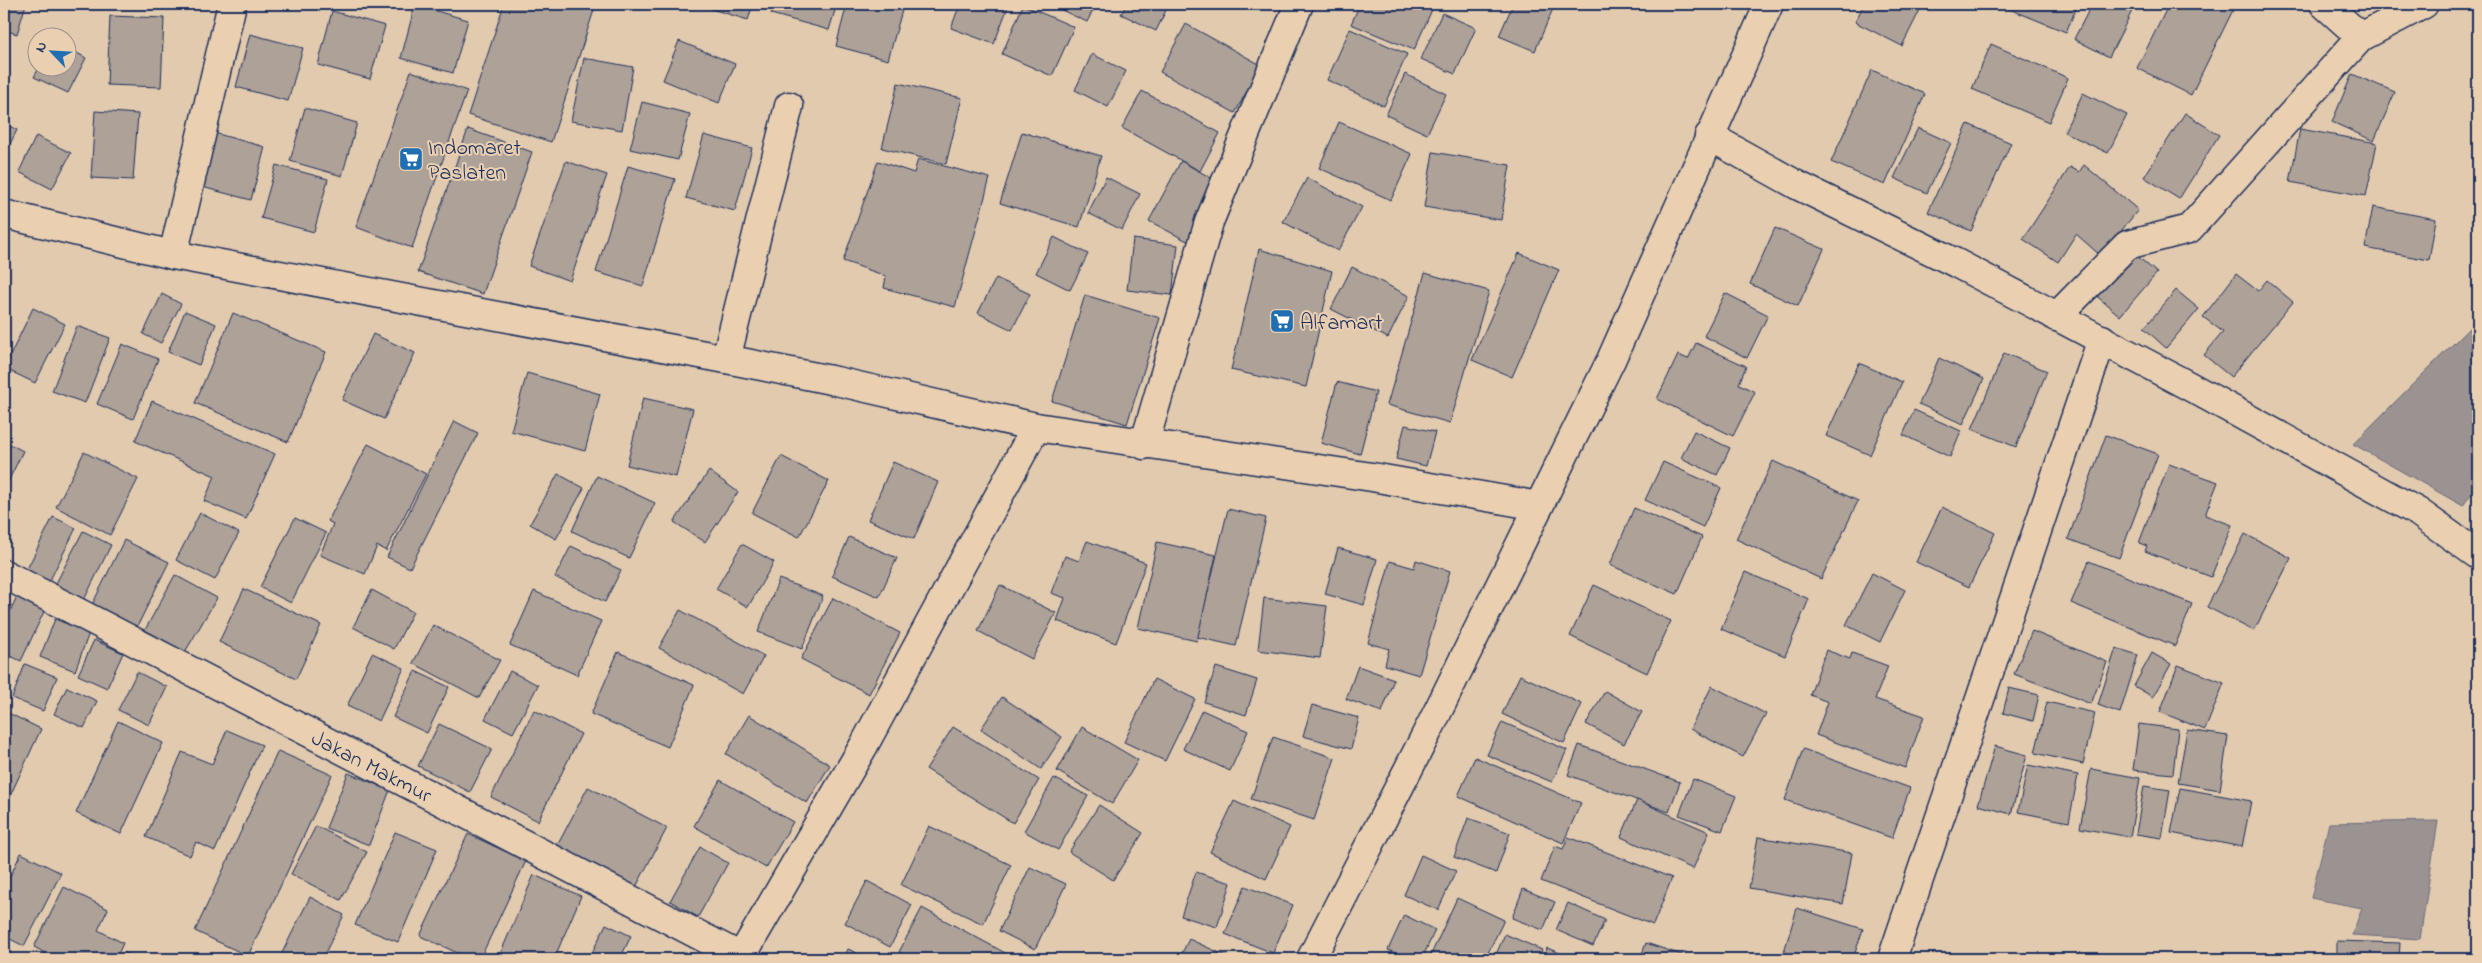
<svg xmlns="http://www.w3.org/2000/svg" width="2482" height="963" font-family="'Indie Flower',sans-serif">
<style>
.water{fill:#9b9292;stroke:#686a7d}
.building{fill:#ada198;stroke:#1b2f5e}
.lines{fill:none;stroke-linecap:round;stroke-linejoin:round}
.minor-casing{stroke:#1b2f5e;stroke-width:31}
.minor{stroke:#ead0b1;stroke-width:28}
.labels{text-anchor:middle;stroke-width:4;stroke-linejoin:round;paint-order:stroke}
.poi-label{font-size:22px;fill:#1b2f5e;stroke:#ead0b1;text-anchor:start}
.street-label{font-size:22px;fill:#1b2f5e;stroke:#ead0b1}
</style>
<rect width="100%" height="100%" fill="#e2caae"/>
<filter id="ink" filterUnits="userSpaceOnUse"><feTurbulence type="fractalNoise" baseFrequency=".02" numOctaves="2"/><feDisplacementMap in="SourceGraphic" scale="10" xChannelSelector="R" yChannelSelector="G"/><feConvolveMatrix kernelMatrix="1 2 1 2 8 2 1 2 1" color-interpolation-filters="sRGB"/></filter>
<g filter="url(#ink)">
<g class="water">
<polygon points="2478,319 2478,483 2463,506 2353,444"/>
<polygon points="2438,821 2420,939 2352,935 2362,908 2311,898 2329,823"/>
</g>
<g class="building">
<polygon points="4,4 26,4 17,34 4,30"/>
<polygon points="504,4 596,4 551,142 468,115"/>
<polygon points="695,4 753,4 748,20"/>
<polygon points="774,4 837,4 829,30 771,14"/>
<polygon points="847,4 890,4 903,7 888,60 836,46"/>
<polygon points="960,4 1009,4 994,44 951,28"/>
<polygon points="1049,4 1096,4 1087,22"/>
<polygon points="1127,4 1169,4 1156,31 1121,14"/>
<polygon points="1360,4 1431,4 1434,5 1414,50 1351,24"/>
<polygon points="1513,4 1555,4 1535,51 1499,36"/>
<polygon points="1864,4 1923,4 1902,46 1855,22"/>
<polygon points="1997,4 2078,4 2066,32"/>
<polygon points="2092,4 2135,5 2109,57 2074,39"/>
<polygon points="2169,4 2225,4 2234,8 2191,95 2137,68"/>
<polygon points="415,5 468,20 453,73 401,58"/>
<polygon points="1023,5 1074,27 1052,76 1002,54"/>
<polygon points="332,11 385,26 370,79 318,65"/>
<polygon points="1442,13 1476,28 1455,74 1421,59"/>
<polygon points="110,16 164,18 161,87 107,85"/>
<polygon points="1186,24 1261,65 1235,113 1160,72"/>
<polygon points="1350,29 1407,54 1384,106 1327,80"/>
<polygon points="250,34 303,48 288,101 236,87"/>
<polygon points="679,41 735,64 719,103 663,80"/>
<polygon points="1991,44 2068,78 2049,122 1972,89"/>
<polygon points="68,48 86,58 68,93 34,77 39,68 68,68"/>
<polygon points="1092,54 1126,71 1108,107 1075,90"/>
<polygon points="584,58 633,67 622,130 571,121"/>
<polygon points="1872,70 1925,94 1885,185 1831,162"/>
<polygon points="411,71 467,91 412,248 356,227"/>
<polygon points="1405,74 1446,94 1427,134 1386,115"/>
<polygon points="2352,74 2395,92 2374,141 2332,122"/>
<polygon points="898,83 962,98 946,164 882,148"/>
<polygon points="1142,91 1220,133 1200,171 1122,128"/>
<polygon points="2083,93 2127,115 2108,153 2064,132"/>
<polygon points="642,102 690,114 678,160 630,149"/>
<polygon points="305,108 357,123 342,176 290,161"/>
<polygon points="95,111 138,114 133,180 91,178"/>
<polygon points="2185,113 2219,135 2179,199 2144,177"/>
<polygon points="1339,122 1412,154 1391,200 1319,168"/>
<polygon points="4,123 17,130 4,156"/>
<polygon points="1968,124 2011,143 1971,231 1928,212"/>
<polygon points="1918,128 1951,143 1927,193 1894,178"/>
<polygon points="468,129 532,152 483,294 418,272"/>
<polygon points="2300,129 2377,143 2366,196 2290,182"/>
<polygon points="1022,132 1101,156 1079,227 1000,203"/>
<polygon points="214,133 265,147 251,200 198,186"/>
<polygon points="704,135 752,148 735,211 686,198"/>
<polygon points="36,136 71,153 52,189 19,172"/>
<polygon points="1433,152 1510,165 1501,220 1424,207"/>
<polygon points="918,159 990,178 955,307 884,288 886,276 843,261 878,161 914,173"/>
<polygon points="566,161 607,175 570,281 529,266"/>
<polygon points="1181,161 1220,183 1189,242 1149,221"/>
<polygon points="276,165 328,179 314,232 261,218"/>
<polygon points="2084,165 2138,210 2101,256 2076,234 2058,262 2023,239 2070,167 2079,172"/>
<polygon points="628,166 675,179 643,286 596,272"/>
<polygon points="1106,177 1140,194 1122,230 1088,213"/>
<polygon points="1307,178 1362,207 1338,251 1283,222"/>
<polygon points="2373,207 2436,219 2429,260 2365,248"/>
<polygon points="1775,228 1824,249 1798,306 1750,284"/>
<polygon points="1054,237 1088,254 1070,290 1036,273"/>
<polygon points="1133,239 1178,245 1172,295 1127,290"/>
<polygon points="1259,249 1332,271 1306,387 1231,370"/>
<polygon points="2129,249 2157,273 2120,316 2092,292"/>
<polygon points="1519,253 1559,270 1512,377 1472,360"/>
<polygon points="1352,267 1409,296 1388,338 1331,309"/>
<polygon points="1425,273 1489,291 1450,423 1387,405"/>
<polygon points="2236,274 2258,291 2267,280 2293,302 2231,377 2204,355 2223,332 2203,317"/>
<polygon points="996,278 1030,294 1012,330 978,313"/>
<polygon points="2176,290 2199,309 2166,348 2144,328"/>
<polygon points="1725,293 1768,315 1747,358 1704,336"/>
<polygon points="162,294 181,304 161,343 143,334"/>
<polygon points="1085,295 1160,318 1127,424 1052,401"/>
<polygon points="33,308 65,324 35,383 4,368"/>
<polygon points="185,311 216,324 199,365 168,352"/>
<polygon points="233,313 326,352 288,442 195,403"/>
<polygon points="77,326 110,338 85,403 52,391"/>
<polygon points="373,334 415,353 384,419 342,400"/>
<polygon points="1696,343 1746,366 1739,384 1755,392 1733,436 1657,399 1678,355 1688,359"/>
<polygon points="122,344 158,359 133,419 97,404"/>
<polygon points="2004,353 2047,371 2016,447 1972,429"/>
<polygon points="1939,358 1984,379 1963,424 1919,404"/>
<polygon points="1859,363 1902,382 1870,455 1826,436"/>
<polygon points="527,373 600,394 585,451 511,431"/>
<polygon points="1337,382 1376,392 1360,454 1321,443"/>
<polygon points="643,398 693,409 676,477 627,465"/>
<polygon points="152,401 275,454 246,519 204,501 215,476 135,441"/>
<polygon points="1914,410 1961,431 1950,457 1903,435"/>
<polygon points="454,421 478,433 410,568 387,557"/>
<polygon points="1405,425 1435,432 1426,466 1396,459"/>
<polygon points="1694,431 1730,448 1717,475 1681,458"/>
<polygon points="2106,435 2158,454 2119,558 2068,539"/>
<polygon points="4,441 23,451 4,490"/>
<polygon points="368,444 426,474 386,551 377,546 365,574 320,555 333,524 328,521"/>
<polygon points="84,452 138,479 110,535 56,507"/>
<polygon points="781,456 829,481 799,537 752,513"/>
<polygon points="1773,461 1858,501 1821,579 1736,539"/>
<polygon points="893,462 938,482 914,539 868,520"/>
<polygon points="1663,462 1721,488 1703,527 1645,500"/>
<polygon points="2169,464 2218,482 2205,515 2232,525 2211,577 2145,551 2147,546 2139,543"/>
<polygon points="709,471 738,492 705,542 674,522"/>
<polygon points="558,474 584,488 556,539 530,524"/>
<polygon points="597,476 655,503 629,558 572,531"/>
<polygon points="1942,507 1995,533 1969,587 1916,562"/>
<polygon points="1634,508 1702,537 1677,594 1610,565"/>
<polygon points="1228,509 1266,518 1236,646 1197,637"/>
<polygon points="200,513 239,533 215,580 176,560"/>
<polygon points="53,517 76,528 47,586 24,575"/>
<polygon points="295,518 326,533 291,603 260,587"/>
<polygon points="83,531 111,545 81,606 52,591"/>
<polygon points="2245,534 2291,558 2254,631 2207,607"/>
<polygon points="849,537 897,558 879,597 832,576"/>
<polygon points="124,540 169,562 135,631 90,609"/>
<polygon points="1087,541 1146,563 1116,643 1057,621 1065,598 1051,593 1065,556 1079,561"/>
<polygon points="1157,542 1216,555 1197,641 1138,628"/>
<polygon points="742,544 774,562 748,607 716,589"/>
<polygon points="571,546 621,570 605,602 555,577"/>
<polygon points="1338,548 1377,559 1364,605 1325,594"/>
<polygon points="1416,560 1450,571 1419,675 1385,665 1389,649 1368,643 1390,561 1414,568"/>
<polygon points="2089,561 2192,604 2175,646 2071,603"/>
<polygon points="1745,572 1809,599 1785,656 1721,629"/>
<polygon points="1872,573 1905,590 1880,642 1846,625"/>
<polygon points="175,575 217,598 185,652 145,630"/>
<polygon points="4,578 15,583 4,609"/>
<polygon points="779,579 823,596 802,649 758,632"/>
<polygon points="1000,585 1056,613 1032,659 978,631"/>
<polygon points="1594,585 1671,621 1647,673 1570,636"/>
<polygon points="244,589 321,625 296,679 219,642"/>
<polygon points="20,590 48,603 21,661 4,653 4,624"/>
<polygon points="372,590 413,612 394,649 353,627"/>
<polygon points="534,591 601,621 577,675 510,645"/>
<polygon points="833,598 900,633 869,694 801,659"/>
<polygon points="1264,598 1327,606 1320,658 1258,650"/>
<polygon points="680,610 764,656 743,694 659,648"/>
<polygon points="55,619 89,633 75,671 40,657"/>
<polygon points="433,625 500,660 479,698 413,663"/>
<polygon points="2032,631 2107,662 2091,704 2014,674"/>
<polygon points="94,640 123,653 107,688 78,675"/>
<polygon points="2116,648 2138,655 2120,713 2098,705"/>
<polygon points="1826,650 1850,659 1852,653 1888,666 1875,699 1924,716 1905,768 1816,735 1828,702 1810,695"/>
<polygon points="618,652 694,685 668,747 591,714"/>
<polygon points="372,653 404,668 379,721 347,706"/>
<polygon points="2152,653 2171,664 2153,697 2134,686"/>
<polygon points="25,664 57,677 43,711 12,698"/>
<polygon points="2178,665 2224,683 2205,730 2160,712"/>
<polygon points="1358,666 1394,679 1382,712 1346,699"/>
<polygon points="1216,667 1257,680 1246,715 1204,702"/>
<polygon points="415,671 449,687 427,733 393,717"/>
<polygon points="510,671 538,685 513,733 485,719"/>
<polygon points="137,672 167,687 149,725 118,710"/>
<polygon points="1520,675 1582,704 1564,743 1502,714"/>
<polygon points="1154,679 1195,699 1165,761 1124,742"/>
<polygon points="1712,686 1766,714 1743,757 1690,729"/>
<polygon points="67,687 97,701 84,728 54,714"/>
<polygon points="2009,688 2039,695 2033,721 2003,713"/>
<polygon points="1605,691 1642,712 1624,744 1586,724"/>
<polygon points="1002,697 1062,737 1041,769 981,729"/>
<polygon points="2047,702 2095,713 2083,764 2035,753"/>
<polygon points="1312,705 1359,718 1351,749 1303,736"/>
<polygon points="534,710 581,734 538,821 491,797"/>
<polygon points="1202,710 1248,731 1230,771 1183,749"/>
<polygon points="4,711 41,729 4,809"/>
<polygon points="749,715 830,765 807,803 726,754"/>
<polygon points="118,721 163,743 121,834 76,813"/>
<polygon points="1502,722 1567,750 1552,782 1487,755"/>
<polygon points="439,724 492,749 470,792 418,766"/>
<polygon points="2139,724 2178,729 2173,774 2133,770"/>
<polygon points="953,727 1039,780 1013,823 926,769"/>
<polygon points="1082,727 1138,760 1112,804 1057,771"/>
<polygon points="227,730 262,745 215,851 196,842 190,856 146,837 182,752 212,764"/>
<polygon points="2187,730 2228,736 2220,790 2178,783"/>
<polygon points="1273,737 1335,758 1314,820 1251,799"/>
<polygon points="1579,745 1680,782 1669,812 1568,775"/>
<polygon points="1995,746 2027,755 2011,814 1978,805"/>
<polygon points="1803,749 1910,788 1892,838 1785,800"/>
<polygon points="278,751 332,775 248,956 195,931"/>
<polygon points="1475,757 1581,803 1563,843 1458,796"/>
<polygon points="2028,765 2078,775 2069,822 2018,812"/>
<polygon points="2091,769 2140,778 2130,837 2080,828"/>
<polygon points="348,773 390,790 369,845 326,828"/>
<polygon points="1054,778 1088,796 1058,850 1024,831"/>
<polygon points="1693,779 1736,796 1722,831 1679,815"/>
<polygon points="720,780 793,822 766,868 694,826"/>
<polygon points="2144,786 2170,790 2162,838 2136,834"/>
<polygon points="588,787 667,828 636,887 557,846"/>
<polygon points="2180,788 2251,801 2242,847 2171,833"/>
<polygon points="1637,800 1709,832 1693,869 1621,837"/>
<polygon points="1234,801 1290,827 1266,879 1210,852"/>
<polygon points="1099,805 1143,833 1113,880 1069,852"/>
<polygon points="1468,818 1510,833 1496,873 1454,857"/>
<polygon points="316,826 367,852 341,900 291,874"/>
<polygon points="929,826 1011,865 983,924 901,885"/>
<polygon points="395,832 437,849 398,942 355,925"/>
<polygon points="468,834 526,861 480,959 471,959 420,936"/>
<polygon points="1568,837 1672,878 1653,925 1541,881 1555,846 1563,849"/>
<polygon points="1758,837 1852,853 1843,904 1749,888"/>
<polygon points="700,847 728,863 698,917 670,901"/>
<polygon points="21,853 61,873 24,946 4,936 4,889"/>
<polygon points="1421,855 1456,871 1438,910 1404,895"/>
<polygon points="1030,867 1066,884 1035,949 999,931"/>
<polygon points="1196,872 1231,883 1217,927 1181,916"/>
<polygon points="534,875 581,896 554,959 498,959"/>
<polygon points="867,881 912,905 890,947 845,923"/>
<polygon points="1245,886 1293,905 1273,953 1225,934"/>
<polygon points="64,887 108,909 98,930 123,943 116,959 42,959 45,953 34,947"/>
<polygon points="1523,889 1555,902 1543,930 1512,918"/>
<polygon points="310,897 344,915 322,959 279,959"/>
<polygon points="1457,898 1504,920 1485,959 1429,959"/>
<polygon points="1568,903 1605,920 1593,946 1556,930"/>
<polygon points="922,908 1009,955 1006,959 912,959 899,952"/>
<polygon points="1797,908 1863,929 1853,959 1797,959 1783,955"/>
<polygon points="1404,915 1435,930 1422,959 1409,959 1388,950"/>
<polygon points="606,924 631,936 620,959 589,959"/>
<polygon points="1505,934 1542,950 1538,959 1494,959"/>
<polygon points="1189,939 1233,959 1179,959"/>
<polygon points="2337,941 2400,943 2399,959 2337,959"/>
<polygon points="1646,943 1691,958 1691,959 1640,959"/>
<polygon points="1547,948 1575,959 1543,959"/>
<polygon points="848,949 870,959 843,959"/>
<polygon points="4,950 21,959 4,959"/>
<polygon points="123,952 140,959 121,959"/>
<polygon points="170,953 183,959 167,959"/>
</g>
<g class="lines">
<defs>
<g id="minor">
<polyline points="2324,4 2361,37"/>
<polyline points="1709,136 1797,185 1956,263 2189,386 2418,512 2478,555"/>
<polyline points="4,214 173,255 726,359 836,381 1036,427 1372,477 1539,506"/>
<polyline points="173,255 232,4"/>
<polyline points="2056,317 2127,245 2189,229 2361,37 2424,4"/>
<polyline points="726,359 789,106"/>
<polyline points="1144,445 1209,222 1299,4"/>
<path id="s1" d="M4 574 741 957"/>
<polyline points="740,959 863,747 1036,427"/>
<polyline points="1311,959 1433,721 1611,360 1769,4"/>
<polyline points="1892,959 2102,339"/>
</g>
</defs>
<use href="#minor" class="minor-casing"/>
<use href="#minor" class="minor"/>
</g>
</g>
<defs>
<symbol id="supermarket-square" viewBox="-11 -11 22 22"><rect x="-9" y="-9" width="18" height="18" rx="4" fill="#1f6fb2" stroke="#ead0b1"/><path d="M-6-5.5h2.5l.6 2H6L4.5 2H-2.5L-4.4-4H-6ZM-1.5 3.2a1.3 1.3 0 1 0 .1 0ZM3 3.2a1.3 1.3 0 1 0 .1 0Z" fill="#fff"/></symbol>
</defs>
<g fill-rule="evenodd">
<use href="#supermarket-square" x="397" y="145" width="28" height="28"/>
<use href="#supermarket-square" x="1268" y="307" width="28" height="28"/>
</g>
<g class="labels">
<g class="poi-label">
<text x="428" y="154">Indomaret<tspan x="428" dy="25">Paslaten</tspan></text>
<text x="1300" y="329">Alfamart</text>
</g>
<g class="street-label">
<text dy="8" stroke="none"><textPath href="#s1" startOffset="415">Jakan Makmur</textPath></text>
</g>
</g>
<rect width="2482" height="963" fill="none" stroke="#ead0b1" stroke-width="20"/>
<rect x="10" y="10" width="2462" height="943" fill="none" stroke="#1b2f5e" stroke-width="2" filter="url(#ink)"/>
<g transform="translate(52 52) rotate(295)"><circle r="24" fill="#ead0b1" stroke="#979090"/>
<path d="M0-4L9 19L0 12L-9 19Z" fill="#1f6fb2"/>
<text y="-8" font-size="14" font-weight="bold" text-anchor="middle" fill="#1b2f5e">N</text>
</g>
</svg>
